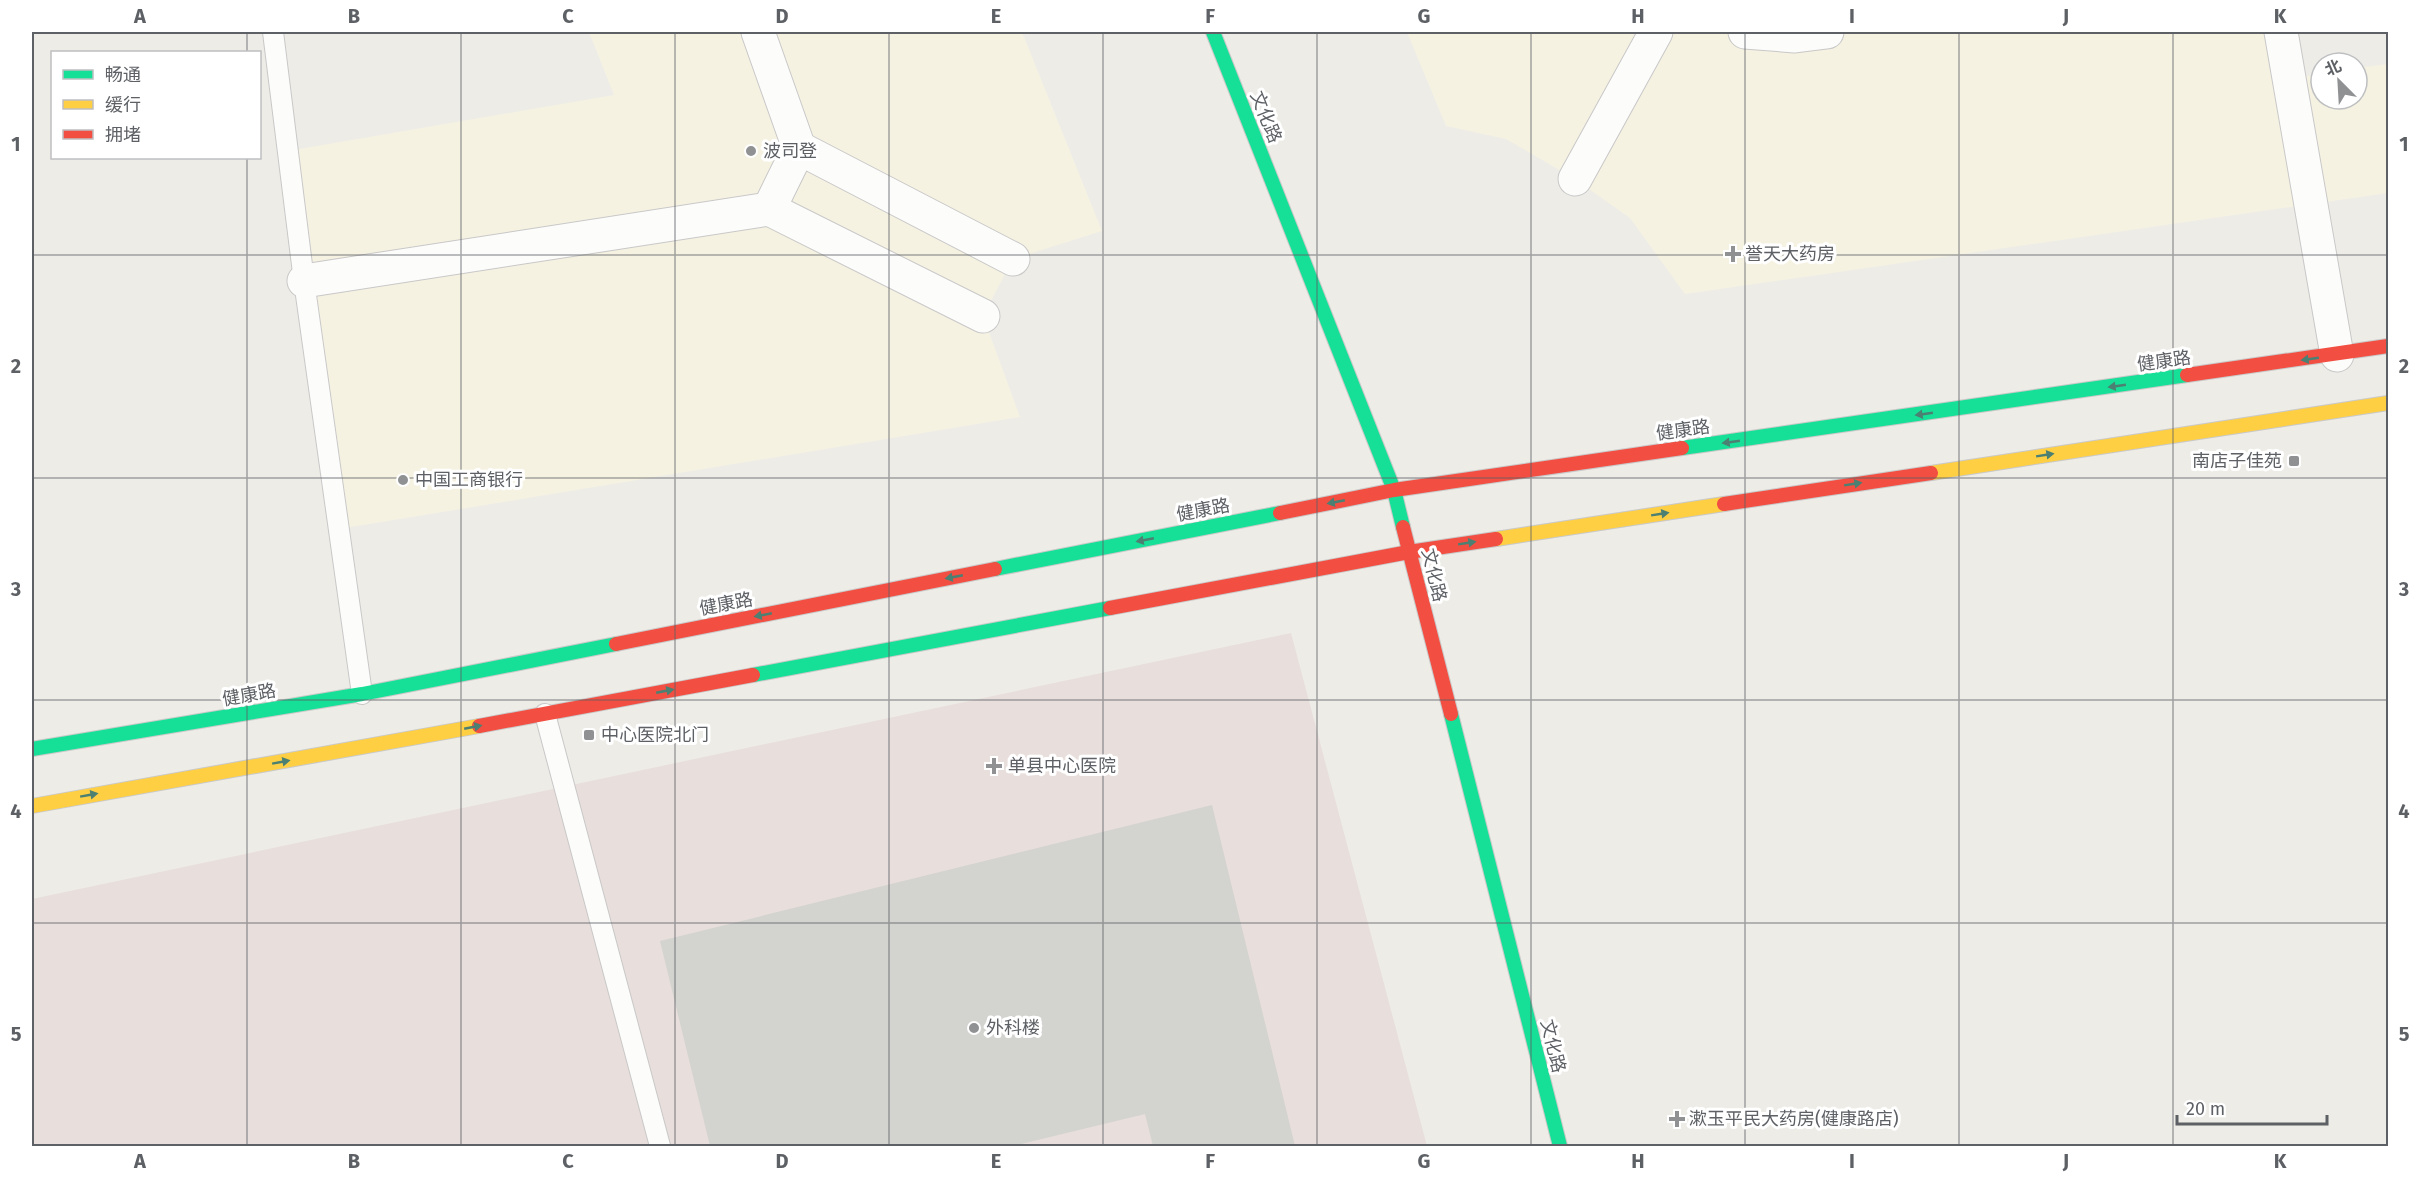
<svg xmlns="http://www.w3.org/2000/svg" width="2420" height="1178" font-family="'Fira Sans','Noto Sans SC',sans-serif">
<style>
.commercial{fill:#f5f2e2}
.medical{fill:#e8dedb}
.building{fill:#d3d3d0}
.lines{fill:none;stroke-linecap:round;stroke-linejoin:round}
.lane-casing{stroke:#c9c8c8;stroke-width:22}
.street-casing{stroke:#c9c8c8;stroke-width:35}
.fast-casing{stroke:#c9c9c9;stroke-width:16}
.slow-casing{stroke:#c9c9c9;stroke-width:16}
.jam-casing{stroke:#c9c9c9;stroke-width:16}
.lane{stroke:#fcfcfb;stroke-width:20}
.street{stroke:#fcfcfb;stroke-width:33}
.fast{stroke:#16e098;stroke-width:14}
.slow{stroke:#ffcf43;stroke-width:14}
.jam{stroke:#f24e42;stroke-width:14}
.oneway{fill:#4b8072}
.grid{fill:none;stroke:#5d6065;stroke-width:1.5;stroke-opacity:0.55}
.poi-dot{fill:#8f9192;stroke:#fff;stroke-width:2}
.labels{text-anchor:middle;stroke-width:6;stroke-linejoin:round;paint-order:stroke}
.street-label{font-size:18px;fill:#5d6065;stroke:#fff}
.poi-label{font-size:18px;fill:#5d6065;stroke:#fff;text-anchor:start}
.neatline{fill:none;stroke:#5d6065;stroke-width:2}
.grid-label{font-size:20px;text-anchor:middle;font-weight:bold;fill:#5d6065}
</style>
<rect width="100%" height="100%" fill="#edece7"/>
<g class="commercial">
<polygon points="589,32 1022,32 1102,231 1013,259 983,316 1020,417 339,529 288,151 614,95"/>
<polygon points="1407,32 2281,32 2289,78 2321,74 2321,99 2357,99 2357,68 2388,64 2388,193 1685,294 1630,218 1575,179 1506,139 1446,126"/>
</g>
<polygon class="medical" points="1291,633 1427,1146 32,1146 32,899"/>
<polygon class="building" points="1212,805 1295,1146 1153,1146 1145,1114 1013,1146 710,1146 660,941"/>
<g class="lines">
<defs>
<g id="lane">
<polyline points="273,32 304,281 362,694"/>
<polyline points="545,714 660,1146"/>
</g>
<g id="street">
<polyline points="1745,32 1795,36 1827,32"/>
<polyline points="2281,32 2337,355"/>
<polyline points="799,148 1013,259"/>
<polyline points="1575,179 1656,32"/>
<polyline points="769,209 983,316"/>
<polyline points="304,281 769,209 799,148 758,32"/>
</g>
<g id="fast">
<polyline points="1213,32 1394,490 1403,527"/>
<polyline points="1682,448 2187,375"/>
<polyline points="995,569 1280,513"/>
<polyline points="753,675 1110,608"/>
<polyline points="1451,714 1560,1146"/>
<polyline points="32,749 362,694 616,644"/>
</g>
<g id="slow">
<polyline points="1931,473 2388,403"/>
<polyline points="1496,539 1724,504"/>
<polyline points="32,806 479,726"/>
</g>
<g id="jam">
<polyline points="2187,375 2388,346"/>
<polyline points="1724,504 1931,473"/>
<polyline points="1280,513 1394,490 1682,448"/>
<polyline points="1403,527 1451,714"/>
<polyline points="1110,608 1409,552 1496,539"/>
<polyline points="616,644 995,569"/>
<polyline points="479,726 753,675"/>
</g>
</defs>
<use href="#lane" class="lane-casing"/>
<use href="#street" class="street-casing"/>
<use href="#fast" class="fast-casing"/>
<use href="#slow" class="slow-casing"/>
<use href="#jam" class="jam-casing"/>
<use href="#lane" class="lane"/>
<use href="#street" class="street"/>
<use href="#fast" class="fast"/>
<use href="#slow" class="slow"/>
<use href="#jam" class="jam"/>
</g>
<defs><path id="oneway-solid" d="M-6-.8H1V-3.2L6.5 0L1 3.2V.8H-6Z" transform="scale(1.5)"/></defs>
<g class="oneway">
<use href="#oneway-solid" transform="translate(2310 359) rotate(172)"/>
<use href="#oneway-solid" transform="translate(2117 386) rotate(172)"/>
<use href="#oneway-solid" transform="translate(1924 414) rotate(172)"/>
<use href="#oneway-solid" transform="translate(1731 442) rotate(172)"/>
<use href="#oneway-solid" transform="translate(2045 455) rotate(-9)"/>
<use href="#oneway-solid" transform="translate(1853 484) rotate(-9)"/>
<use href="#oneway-solid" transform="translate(1336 502) rotate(169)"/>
<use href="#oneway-solid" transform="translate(1660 514) rotate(-9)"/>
<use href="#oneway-solid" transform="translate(1145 540) rotate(169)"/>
<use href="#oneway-solid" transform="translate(1467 543) rotate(-9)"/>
<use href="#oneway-solid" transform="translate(954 577) rotate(169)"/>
<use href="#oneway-solid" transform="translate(763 615) rotate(169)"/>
<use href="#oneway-solid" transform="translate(665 691) rotate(-11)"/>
<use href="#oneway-solid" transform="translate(473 727) rotate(-11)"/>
<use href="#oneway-solid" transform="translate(281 762) rotate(-10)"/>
<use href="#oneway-solid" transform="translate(89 795) rotate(-10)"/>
</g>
<path class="grid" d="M247 32V52M461 32V1146M675 32V1146M889 32V1146M1103 32V1146M1317 32V1146M1531 32V1146M1745 32V1146M1959 32V1146M2173 32V1146M247 158V1146M32 255H2388M32 478H2388M32 700H2388M32 923H2388"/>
<g class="poi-dot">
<circle cx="751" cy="151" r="6"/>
<path d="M1730 245h6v6h6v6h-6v6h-6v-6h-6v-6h6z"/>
<rect x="2288" y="455" width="12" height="12" rx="3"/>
<circle cx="403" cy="480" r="6"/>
<rect x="583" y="729" width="12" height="12" rx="3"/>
<path d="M991 757h6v6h6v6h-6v6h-6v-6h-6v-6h6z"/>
<circle cx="974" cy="1028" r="6"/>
<path d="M1674 1110h6v6h6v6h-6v6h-6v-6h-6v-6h6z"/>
</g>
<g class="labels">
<g class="street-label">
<text transform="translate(1266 117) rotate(68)" y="6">文化路</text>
<text transform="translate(2164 361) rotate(-8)" y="6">健康路</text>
<text transform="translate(1683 430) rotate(-8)" y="6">健康路</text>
<text transform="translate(1203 510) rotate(-11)" y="6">健康路</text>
<text transform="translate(1434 575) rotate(76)" y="6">文化路</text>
<text transform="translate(726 604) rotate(-11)" y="6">健康路</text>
<text transform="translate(249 695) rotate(-10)" y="6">健康路</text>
<text transform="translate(1553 1046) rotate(76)" y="6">文化路</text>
</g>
<g class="poi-label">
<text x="763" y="157">波司登</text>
<text x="1745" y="260">誉天大药房</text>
<text x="2282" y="467" text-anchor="end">南店子佳苑</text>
<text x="415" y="486">中国工商银行</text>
<text x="601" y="741">中心医院北门</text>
<text x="1008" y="772">单县中心医院</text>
<text x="986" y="1034">外科楼</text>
<text x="1689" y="1125">漱玉平民大药房(健康路店)</text>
</g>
</g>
<rect width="2420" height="1178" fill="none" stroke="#ffffff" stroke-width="66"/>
<rect x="51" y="51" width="210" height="108" fill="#ffffff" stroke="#bebfc1" stroke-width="1.5"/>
<rect x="63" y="70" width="30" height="9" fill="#16e098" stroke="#bebfc1" stroke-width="1.5"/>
<text x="105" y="81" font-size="18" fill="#5d6065">畅通</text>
<rect x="63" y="100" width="30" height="9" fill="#ffcf43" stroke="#bebfc1" stroke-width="1.5"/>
<text x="105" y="111" font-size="18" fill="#5d6065">缓行</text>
<rect x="63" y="130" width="30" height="9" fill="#f24e42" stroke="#bebfc1" stroke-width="1.5"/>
<text x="105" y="141" font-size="18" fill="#5d6065">拥堵</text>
<g transform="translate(2339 81) rotate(336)"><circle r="28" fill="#ffffff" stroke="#bebfc1" stroke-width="1.5"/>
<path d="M0-4.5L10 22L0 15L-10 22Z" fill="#8f9192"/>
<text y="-9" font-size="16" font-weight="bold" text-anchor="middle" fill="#5d6065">北</text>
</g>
<path d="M2177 1115v9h150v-9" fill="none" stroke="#5d6065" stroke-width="3"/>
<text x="2186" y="1115" font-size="18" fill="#5d6065" stroke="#ffffff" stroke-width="4.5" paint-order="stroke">20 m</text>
<rect x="33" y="33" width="2354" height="1112" class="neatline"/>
<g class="grid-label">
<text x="140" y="23">A</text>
<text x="354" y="23">B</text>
<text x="568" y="23">C</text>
<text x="782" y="23">D</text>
<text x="996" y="23">E</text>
<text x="1210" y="23">F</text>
<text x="1424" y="23">G</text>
<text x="1638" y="23">H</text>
<text x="1852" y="23">I</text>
<text x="2066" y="23">J</text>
<text x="2280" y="23">K</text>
<text x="16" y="151">1</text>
<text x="2404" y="151">1</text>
<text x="16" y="373">2</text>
<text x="2404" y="373">2</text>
<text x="16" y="596">3</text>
<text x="2404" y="596">3</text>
<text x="16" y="818">4</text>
<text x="2404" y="818">4</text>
<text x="16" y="1041">5</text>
<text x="2404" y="1041">5</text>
<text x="140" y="1168">A</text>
<text x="354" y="1168">B</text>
<text x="568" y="1168">C</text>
<text x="782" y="1168">D</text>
<text x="996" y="1168">E</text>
<text x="1210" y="1168">F</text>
<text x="1424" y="1168">G</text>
<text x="1638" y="1168">H</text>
<text x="1852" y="1168">I</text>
<text x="2066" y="1168">J</text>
<text x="2280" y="1168">K</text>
</g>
</svg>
